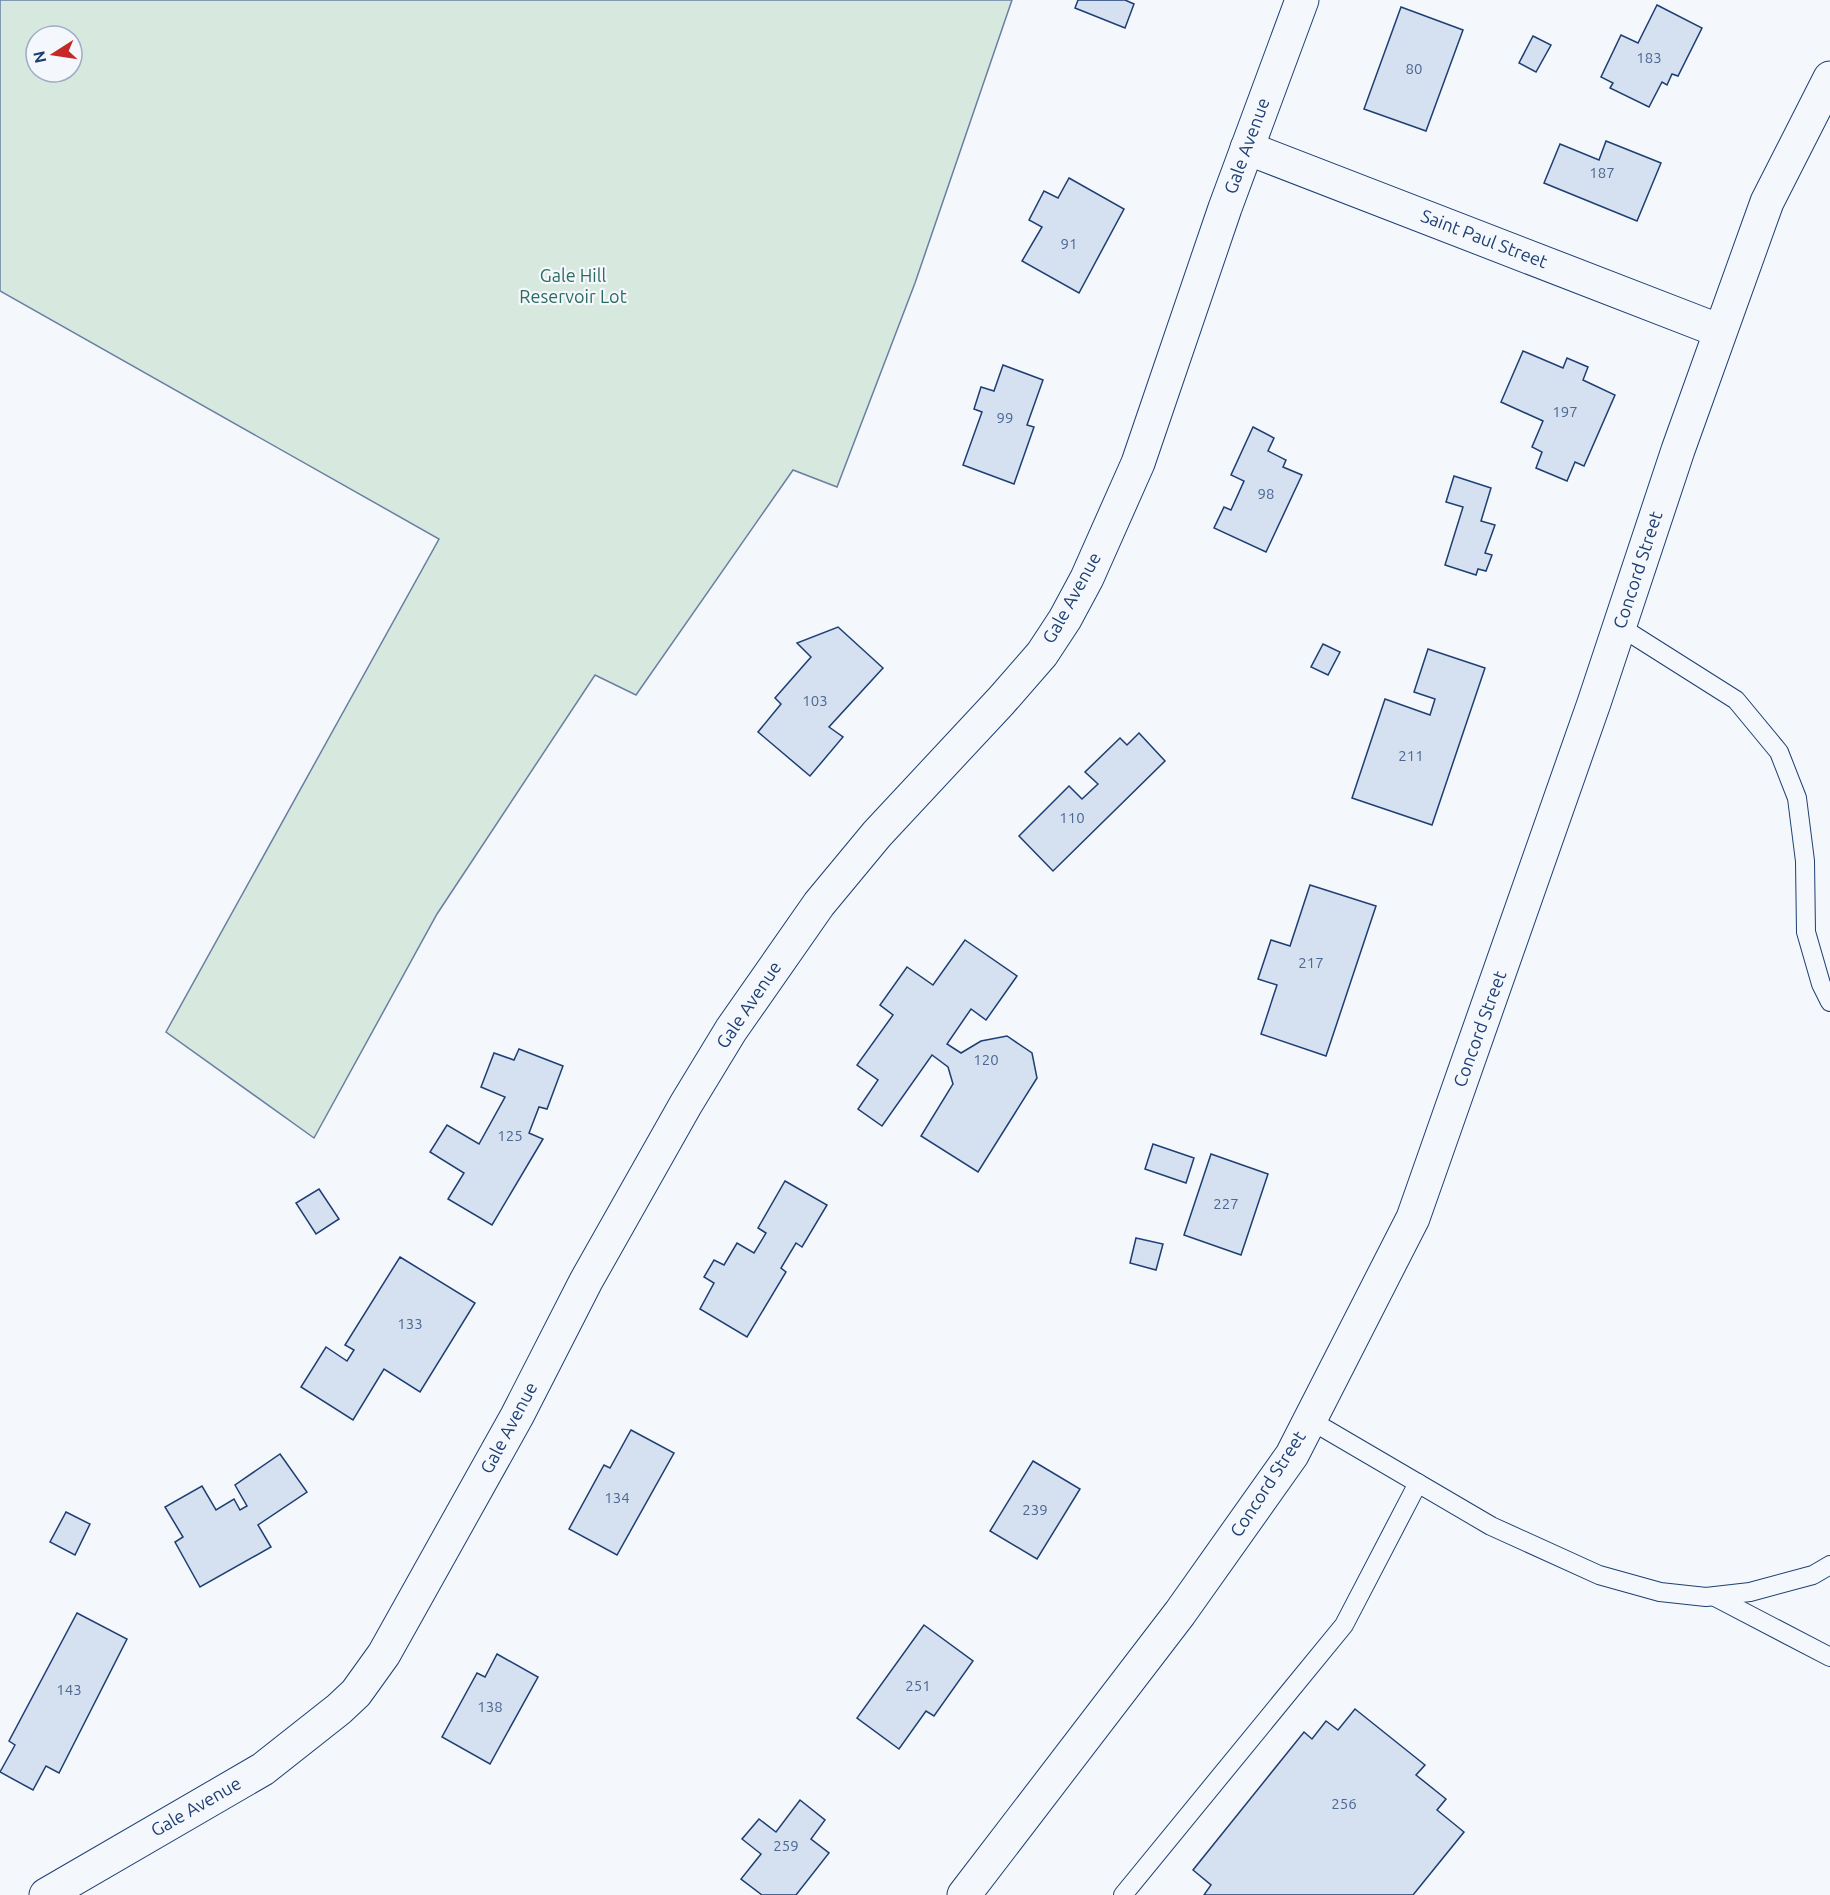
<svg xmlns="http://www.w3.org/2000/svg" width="1830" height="1895" font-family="Ubuntu,sans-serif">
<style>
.green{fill:#d7e8df;stroke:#687fa3;stroke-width:1.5;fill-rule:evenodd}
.building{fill:#d5e0f0;stroke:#1d3f73;stroke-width:1.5}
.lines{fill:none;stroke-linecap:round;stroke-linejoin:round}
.service-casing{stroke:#1d3f73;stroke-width:20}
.minor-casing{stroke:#1d3f73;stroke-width:35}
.secondary-casing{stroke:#1d3f73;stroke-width:35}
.service{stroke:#f4f7fb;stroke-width:18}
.minor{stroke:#f4f7fb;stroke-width:33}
.secondary{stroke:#f4f7fb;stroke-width:33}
.labels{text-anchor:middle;stroke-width:4.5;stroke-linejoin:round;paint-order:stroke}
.number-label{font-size:15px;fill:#4b6792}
.street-label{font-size:18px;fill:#1d3f73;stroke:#f4f7fb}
.park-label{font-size:18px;fill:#2c6c60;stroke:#f4f7fb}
</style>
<rect width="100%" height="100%" fill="#f4f7fb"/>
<path class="green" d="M0 0H1012L915 283 837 487 793 470 636 695 595 675 437 914 314 1138 166 1032 439 539 0 291ZM36 36H72V72H36Z"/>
<g class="building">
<polygon points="1078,0 1125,0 1134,4 1125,28 1075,8"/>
<polygon points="1657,5 1702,28 1678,76 1672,74 1667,85 1662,82 1649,107 1610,88 1613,83 1601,77 1621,35 1638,43"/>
<polygon points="1401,7 1463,30 1426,131 1364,109"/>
<polygon points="1533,36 1551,45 1536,72 1519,63"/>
<polygon points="1606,141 1661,163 1637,221 1544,183 1560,144 1599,160"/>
<polygon points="1069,178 1124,209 1079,293 1022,261 1042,227 1029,220 1044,191 1058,198"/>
<polygon points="1523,351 1563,368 1567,358 1588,367 1583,380 1615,395 1584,466 1575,462 1567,481 1536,468 1542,452 1532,447 1543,421 1501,402"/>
<polygon points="1003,365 1043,380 1027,425 1034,427 1014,484 963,465 982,412 974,409 981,387 994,391"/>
<polygon points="1253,427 1274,438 1268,451 1286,460 1283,467 1302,475 1266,552 1214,528 1224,507 1231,510 1244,481 1231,475"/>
<polygon points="1454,476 1491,488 1481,521 1495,525 1485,553 1492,555 1486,571 1478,569 1476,575 1445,565 1463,507 1446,502"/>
<polygon points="838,627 883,668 829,727 843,737 810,776 758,732 781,704 775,698 811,657 797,643"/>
<polygon points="1323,644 1340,652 1328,675 1311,667"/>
<polygon points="1428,649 1485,668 1432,825 1352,798 1385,699 1430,715 1435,699 1414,692"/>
<polygon points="1139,733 1165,761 1053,871 1019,836 1069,786 1082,799 1098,784 1085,772 1120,738 1127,745"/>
<polygon points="1310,885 1376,906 1326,1056 1261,1034 1277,985 1258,979 1271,940 1290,946"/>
<polygon points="965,940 1017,976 986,1020 971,1009 947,1044 961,1053 981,1041 1007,1036 1032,1053 1037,1078 978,1172 921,1136 953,1084 948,1067 932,1055 882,1126 858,1109 878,1080 857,1065 893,1015 880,1005 907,967 933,985"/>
<polygon points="519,1049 563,1066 547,1109 539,1107 529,1133 543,1139 492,1225 448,1199 464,1173 430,1152 447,1125 479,1144 505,1097 481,1087 494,1053 514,1060"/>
<polygon points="1153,1144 1194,1158 1186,1183 1145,1169"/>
<polygon points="1211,1154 1268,1174 1241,1255 1184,1235"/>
<polygon points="785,1181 827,1205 802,1247 796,1243 781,1268 786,1272 747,1337 700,1309 714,1283 704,1277 714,1260 724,1265 737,1243 754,1253 766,1233 758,1228"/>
<polygon points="319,1189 339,1219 316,1234 296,1203"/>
<polygon points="1136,1238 1163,1244 1156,1270 1130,1263"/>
<polygon points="400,1257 475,1303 420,1392 384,1369 353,1420 301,1387 326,1347 347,1361 354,1350 345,1345"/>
<polygon points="631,1430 674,1453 617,1555 569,1529 604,1465 610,1468"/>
<polygon points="280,1454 307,1492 258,1525 271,1547 200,1587 175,1542 183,1537 165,1507 202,1486 216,1510 234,1499 240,1510 247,1506 235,1485"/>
<polygon points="1033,1461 1080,1489 1037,1559 990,1531"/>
<polygon points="66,1512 90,1524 75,1555 50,1542"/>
<polygon points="77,1613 127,1639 59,1773 46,1766 33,1790 0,1772 15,1745 9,1741"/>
<polygon points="924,1625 973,1661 934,1716 926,1711 899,1749 857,1718"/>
<polygon points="497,1654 538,1677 490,1764 442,1737 477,1673 485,1677"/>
<polygon points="1355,1709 1425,1765 1416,1775 1446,1799 1437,1810 1464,1832 1413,1895 1204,1895 1211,1885 1193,1870 1304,1732 1312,1739 1326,1721 1338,1730"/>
<polygon points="800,1800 825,1820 811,1839 829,1853 796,1895 762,1895 741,1879 761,1854 742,1839 759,1819 776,1832"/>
</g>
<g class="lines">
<defs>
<g id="service">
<polyline points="1619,626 1736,700 1779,752 1797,798 1805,861 1806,932 1821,984 1830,1002"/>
<polyline points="1310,1420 1491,1526 1599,1575 1660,1592 1706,1597 1750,1592 1813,1575 1830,1565"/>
<polyline points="1715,1597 1830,1657"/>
<polyline points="1123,1895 1344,1625 1418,1483"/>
</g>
<g id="minor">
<polyline points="1247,148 1720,331"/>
<polyline points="46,1895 263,1769 339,1709 356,1693 384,1654 517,1416 586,1281 686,1104 731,1030 819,904 877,834 1001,701 1042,654 1065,619 1087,578 1138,463 1225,208 1302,0"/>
</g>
<polyline id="secondary" points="964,1895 1180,1613 1292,1455 1413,1218 1594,703 1678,450 1767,202 1830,78"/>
</defs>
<use href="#service" class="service-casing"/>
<use href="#minor" class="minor-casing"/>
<use href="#secondary" class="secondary-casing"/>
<use href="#service" class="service"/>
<use href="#minor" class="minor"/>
<use href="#secondary" class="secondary"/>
</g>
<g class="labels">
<g class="number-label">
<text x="1649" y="63">183</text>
<text x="1414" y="74">80</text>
<text x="1602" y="178">187</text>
<text x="1069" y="249">91</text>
<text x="1565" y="417">197</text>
<text x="1005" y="423">99</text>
<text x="1266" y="499">98</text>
<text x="815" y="706">103</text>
<text x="1411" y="761">211</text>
<text x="1072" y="823">110</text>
<text x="1311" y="968">217</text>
<text x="986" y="1065">120</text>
<text x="510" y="1141">125</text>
<text x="1226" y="1209">227</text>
<text x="410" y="1329">133</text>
<text x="617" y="1503">134</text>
<text x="1035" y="1515">239</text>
<text x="918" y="1691">251</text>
<text x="69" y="1695">143</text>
<text x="490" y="1712">138</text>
<text x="1344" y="1809">256</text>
<text x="786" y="1851">259</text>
</g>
<g class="street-label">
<text transform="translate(1247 146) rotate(-70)" y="6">Gale Avenue</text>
<text transform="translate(1484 239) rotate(21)" y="6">Saint Paul Street</text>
<text transform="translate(1638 570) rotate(-72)" y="6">Concord Street</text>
<text transform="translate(1072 598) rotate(-61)" y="6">Gale Avenue</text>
<text transform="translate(749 1005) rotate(-56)" y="6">Gale Avenue</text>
<text transform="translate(1480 1029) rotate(-70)" y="6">Concord Street</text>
<text transform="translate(509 1428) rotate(-62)" y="6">Gale Avenue</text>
<text transform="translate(1268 1484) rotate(-57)" y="6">Concord Street</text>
<text transform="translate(196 1807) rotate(-30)" y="6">Gale Avenue</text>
</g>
<g class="park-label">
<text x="573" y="282">Gale Hill<tspan x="573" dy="21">Reservoir Lot</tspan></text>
</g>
</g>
<g transform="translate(54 54) rotate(258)"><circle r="28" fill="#f4f7fb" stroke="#9eadc5" stroke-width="1.5"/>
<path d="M0-4.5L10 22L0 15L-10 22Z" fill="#c62828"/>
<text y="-9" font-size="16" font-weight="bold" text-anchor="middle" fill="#1d3f73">N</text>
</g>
</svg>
